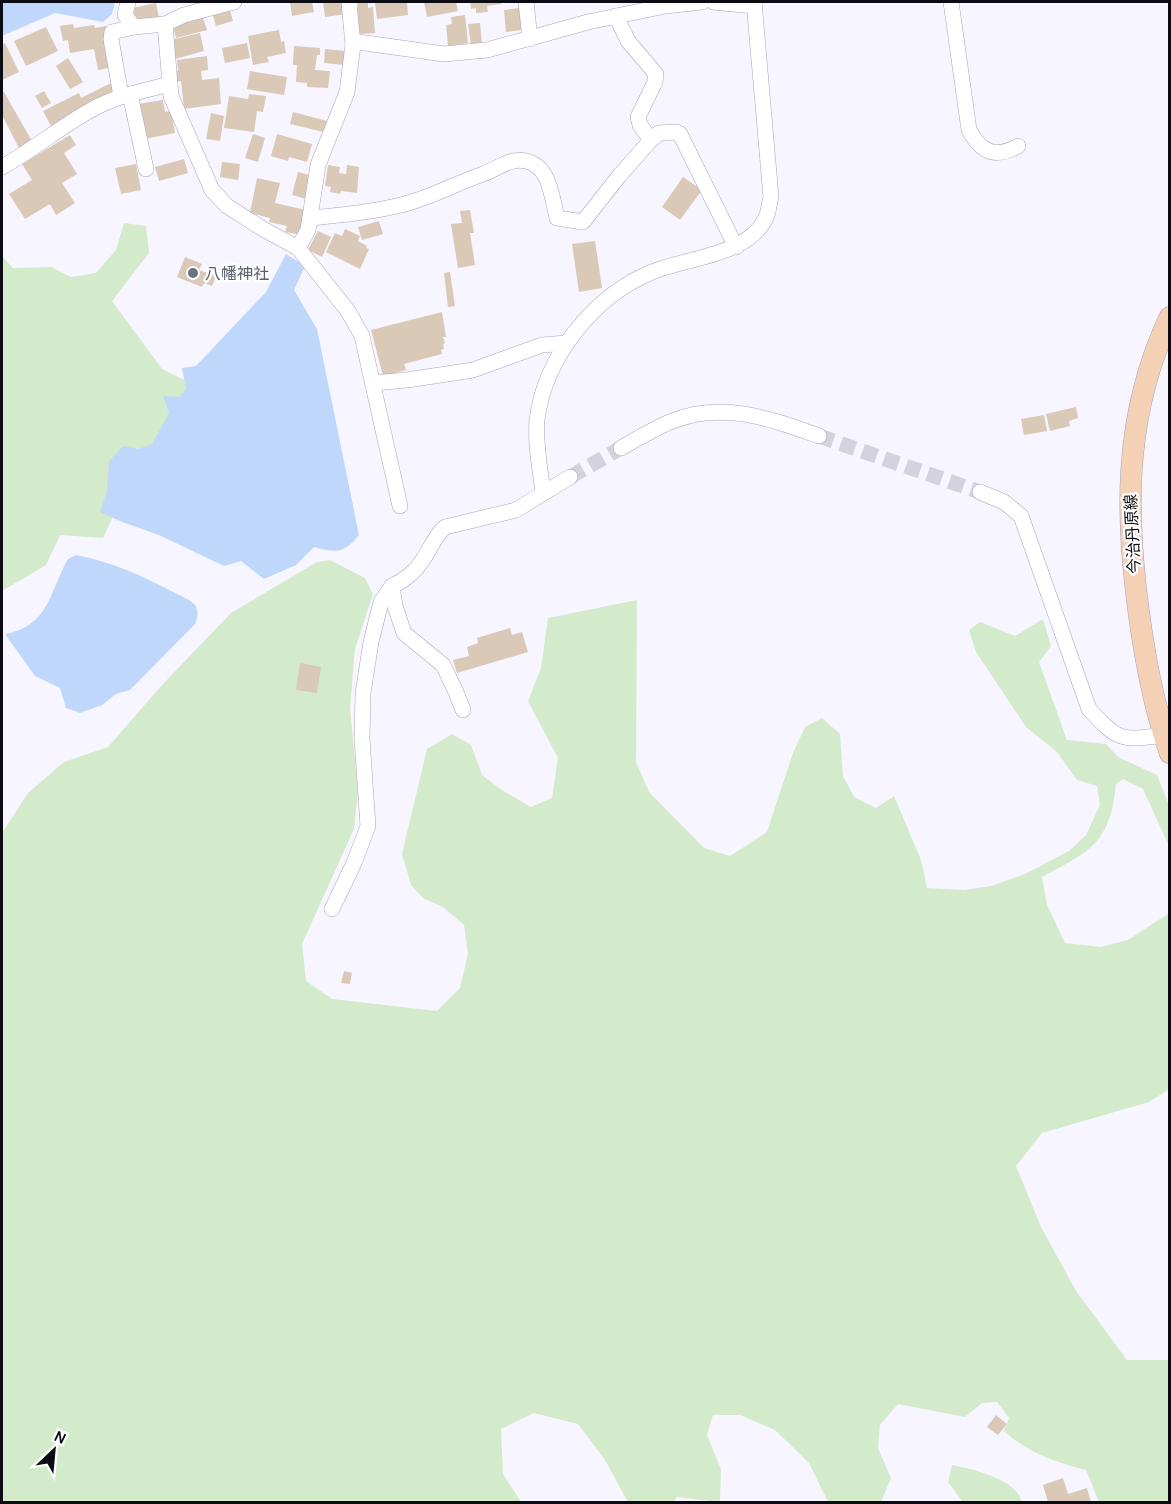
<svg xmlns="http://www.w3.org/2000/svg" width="1171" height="1504" font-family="Karla,'Noto Sans JP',sans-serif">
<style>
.green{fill:#d3ebca}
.water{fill:#c0d7fc}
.building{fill:#dac9b6}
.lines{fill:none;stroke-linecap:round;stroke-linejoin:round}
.street-tunnel{stroke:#d4d2db;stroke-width:15;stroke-dasharray:15 8;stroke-linecap:butt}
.street-casing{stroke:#a8a4ba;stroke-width:16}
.secondary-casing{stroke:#a8a4ba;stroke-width:22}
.street{stroke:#fff;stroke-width:15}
.secondary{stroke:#f4d1b5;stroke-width:21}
.worship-dot{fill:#6b7280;stroke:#fff;stroke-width:2}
.labels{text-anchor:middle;stroke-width:4.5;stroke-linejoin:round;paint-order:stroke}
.worship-label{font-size:16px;fill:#5b616d;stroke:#fff;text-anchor:start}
.street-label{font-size:16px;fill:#0c0a12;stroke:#fff}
</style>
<rect width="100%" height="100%" fill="#f7f5ff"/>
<g class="green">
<polygon points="124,223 146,226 149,253 112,301 162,369 198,387 117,508 103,538 60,535 46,565 2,591 2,256 13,268 51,267 71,277 96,273 116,250"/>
<path d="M330 560 365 578 373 594 355 649 350 708 358 791 354 829 302 944 306 981 332 999 437 1011 460 988 468 954 464 925 443 907 423 898 411 885 402 854 427 749 452 734 471 745 482 775 502 790 531 807 552 798 558 758 528 701 541 668 548 618 637 600 636 762 649 792 704 848 730 856 767 832 793 753 805 727 822 718 840 734 843 776 854 797 876 808 894 796 921 860 927 888 964 890 991 886 1025 874 1069 851 1086 835 1100 805 1097 786 1077 780 1057 752 1026 727 976 652 969 630 980 622 1015 636 1043 619 1051 646 1039 662 1067 740 1106 744 1118 757 1157 775 1169 805V846L1143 789 1123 779 1116 784C1110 843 1091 851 1042 877L1047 905 1065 943 1101 947 1128 940 1169 913V1089L1149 1102 1042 1133 1016 1166 1041 1227 1076 1291 1127 1360H1169V1502H1099L1086 1470C1055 1462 1028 1453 1004 1431L1009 1418 997 1402 982 1403 965 1417 898 1404 880 1425 878 1448 891 1478 881 1502H828L809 1463 775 1430 740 1415H713L707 1435 721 1469 720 1502 677 1497 673 1502H628L605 1460 578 1424 534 1413 501 1429 503 1474 521 1502H2V833L28 793 64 762 108 747 162 685 231 613 317 562Z"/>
<path d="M952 1465C974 1470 1015 1478 1022 1502H963L948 1482Z"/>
</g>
<g class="water">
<polygon points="2,2 115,2 112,14 103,22 55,13 2,36"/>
<path d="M286 254 305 266 294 290 317 329 359 535C344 554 335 553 314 547L296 565 264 579 241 561 224 566 159 535 122 522 100 512 107 491 109 461 123 446 138 449 152 444 169 413 163 396 180 397 186 389 182 368 196 366 266 292Z"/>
<path d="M76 555C112 562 143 576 175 593 181 596 191 600 195 605 199 611 197 617 196 623L130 690 116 694 102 705 80 713 66 708 60 688 35 676 5 634C49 626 49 593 68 559Z"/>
</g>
<g class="building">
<polygon points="290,2 312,2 314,12 292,16"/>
<polygon points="323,2 345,2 347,14 325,17"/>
<polygon points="358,2 368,2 368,8 373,7 375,33 357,34 355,8 358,8"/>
<polygon points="375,2 407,2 408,15 377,19"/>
<polygon points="424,2 456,2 458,11 427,17"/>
<polygon points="470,2 501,2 501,4 487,6 488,12 476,13 476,8 471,9"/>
<polygon points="156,3 159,18 135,23 133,8"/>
<polygon points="229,7 233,21 216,26 212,12"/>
<polygon points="519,8 522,30 506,32 504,10"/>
<polygon points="202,15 207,30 176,38 172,23"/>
<polygon points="465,15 468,43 448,46 446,25 452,24 451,17"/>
<polygon points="480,23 482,44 471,45 468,24"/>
<polygon points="73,24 74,28 94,25 95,28 106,26 114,67 98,70 94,49 70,53 68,40 63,41 60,26"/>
<polygon points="46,27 58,51 26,66 14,41"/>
<polygon points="279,30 281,42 284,41 286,53 267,57 269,62 253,65 248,36"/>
<polygon points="200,33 204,51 175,59 170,40"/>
<polygon points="5,43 19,72 2,80 2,45"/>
<polygon points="247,43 250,58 225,63 222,48"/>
<polygon points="294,46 320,48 320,55 317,55 315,70 330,71 328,88 307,87 307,83 296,82 297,65 293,65"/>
<polygon points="325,49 346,51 345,65 324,63"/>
<polygon points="207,56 208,70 201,71 202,80 219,78 221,104 184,109 181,81 174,82 173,71 178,71 177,60"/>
<polygon points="68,58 83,82 70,89 56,66"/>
<polygon points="250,71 287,77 284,95 247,89"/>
<polygon points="113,82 120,95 51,126 43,111 79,93 81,98"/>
<polygon points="44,91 51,103 42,108 35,96"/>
<polygon points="4,92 33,143 21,152 2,115 2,93"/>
<polygon points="249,94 266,96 263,112 257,111 254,132 224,128 229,96 248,99"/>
<polygon points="163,100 165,112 171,111 175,133 144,139 138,104"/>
<polygon points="293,112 331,122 328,133 290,124"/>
<polygon points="211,113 224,116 220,141 206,139"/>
<polygon points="253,134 265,138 258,162 245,158"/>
<polygon points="277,134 312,144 307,162 289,157 288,161 271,156"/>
<polygon points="70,135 76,145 64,153 77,174 62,183 75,203 56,215 50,204 25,219 9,194 32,180 22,164"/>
<polygon points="184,159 188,173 159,181 155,167"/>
<polygon points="222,162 240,164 238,180 220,177"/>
<polygon points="136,164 141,190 121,194 115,168"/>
<polygon points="328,165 340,167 339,173 346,174 347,165 359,167 357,193 341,191 340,194 330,192 331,187 325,186"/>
<polygon points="298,172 313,176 306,199 292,195"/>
<polygon points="683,177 702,190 680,220 662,207"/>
<polygon points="257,178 280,183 275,203 306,210 301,235 285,232 287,226 269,222 270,218 250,213"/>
<polygon points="470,210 474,233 470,233 475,265 458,268 451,224 462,223 460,211"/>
<polygon points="379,221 383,234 362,240 358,227"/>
<polygon points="345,229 360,236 358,241 367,246 366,248 369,249 360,269 326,252 335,233 342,236"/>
<polygon points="318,231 331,237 322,257 308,250"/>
<polygon points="595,241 602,288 579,292 572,244"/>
<polygon points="185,257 202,264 199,270 216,276 212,286 204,283 202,287 177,277"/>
<polygon points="450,272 455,306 448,307 444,273"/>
<polygon points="442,312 446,337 443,337 445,343 443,344 444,349 441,350 442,354 404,364 406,370 383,376 371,330"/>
<polygon points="1076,407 1078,418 1069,421 1070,426 1050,431 1046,414"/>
<polygon points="1044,415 1047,431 1024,435 1021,419"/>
<polygon points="510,628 512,635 522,632 528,652 457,673 453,660 469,656 467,647 478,643 477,638"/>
<polygon points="300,663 321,667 317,693 296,690"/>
<polygon points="344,971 352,973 350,984 341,983"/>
<polygon points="996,1415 1007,1424 998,1435 987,1427"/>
<polygon points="1063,1478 1068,1494 1087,1488 1091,1502 1048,1502 1043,1485"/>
</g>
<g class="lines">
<g class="street-tunnel">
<polyline points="819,436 980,492"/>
<polyline points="570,477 621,448"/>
</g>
<defs>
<g id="street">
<polyline points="128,2 125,15 134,27 165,24 184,15 234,2"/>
<polyline points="349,2 353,45"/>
<polyline points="526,2 530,39"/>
<polyline points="713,2 754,6"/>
<path d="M951 2 969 130C981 152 995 159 1018 146"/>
<polyline points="616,16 628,41 656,74 655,82 638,117 640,125 651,140"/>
<polyline points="165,24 171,96 212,190 227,206 263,229 298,248 348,311 362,336 400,506"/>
<polyline points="130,94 146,169"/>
<polyline points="121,96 111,39 112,32 134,27"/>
<path d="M2 167C33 150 60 127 91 110 115 96 143 91 170 84"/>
<path d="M310 218C342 215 374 212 405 204 432 197 457 183 483 174 497 169 511 157 526 161 550 166 552 198 557 218L583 222 619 176 651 140 659 133 676 132 680 134 736 247"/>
<polyline points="298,248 308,230 318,165 347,92 353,45 358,42 444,54 487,50 588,22 665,6 702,2"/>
<polyline points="373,383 407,380 473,370 542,345 567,343"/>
<path d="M621 448C637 439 653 429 670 422 722 400 771 419 819 436"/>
<path d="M543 492C540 468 535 444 537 420 545 356 594 296 652 272 688 257 751 256 767 215 769 210 769 203 771 197L754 2"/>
<path d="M980 492 1004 502 1021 516 1089 709C1118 741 1122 741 1163 735"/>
<path d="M463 710 456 692 443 665 404 633 395 606 392 586C404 581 417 570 424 558 431 547 435 536 445 527L516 510 570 477"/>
<polyline points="332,909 354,863 368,826 362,739 363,693 371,642 381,602 392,586"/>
</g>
<path id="secondary" d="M1170 317C1122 418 1125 520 1141 628 1147 669 1156 713 1170 753"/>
</defs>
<use href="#street" class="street-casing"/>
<use href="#secondary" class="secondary-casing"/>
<use href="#street" class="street"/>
<use href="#secondary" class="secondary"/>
</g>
<circle class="worship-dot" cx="193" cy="273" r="6"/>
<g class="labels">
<g class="worship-label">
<text x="205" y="279">八幡神社</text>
</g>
<g class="street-label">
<text transform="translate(1132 534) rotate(-93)" y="6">今治丹原線</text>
</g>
</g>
<rect width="1171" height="1504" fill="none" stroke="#0c0a12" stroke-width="6"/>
<g transform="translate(54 1450) rotate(26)" stroke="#ffffff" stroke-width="4.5" paint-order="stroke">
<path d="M0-4.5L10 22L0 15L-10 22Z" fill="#0c0a12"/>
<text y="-9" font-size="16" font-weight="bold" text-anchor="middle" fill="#0c0a12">N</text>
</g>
</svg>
